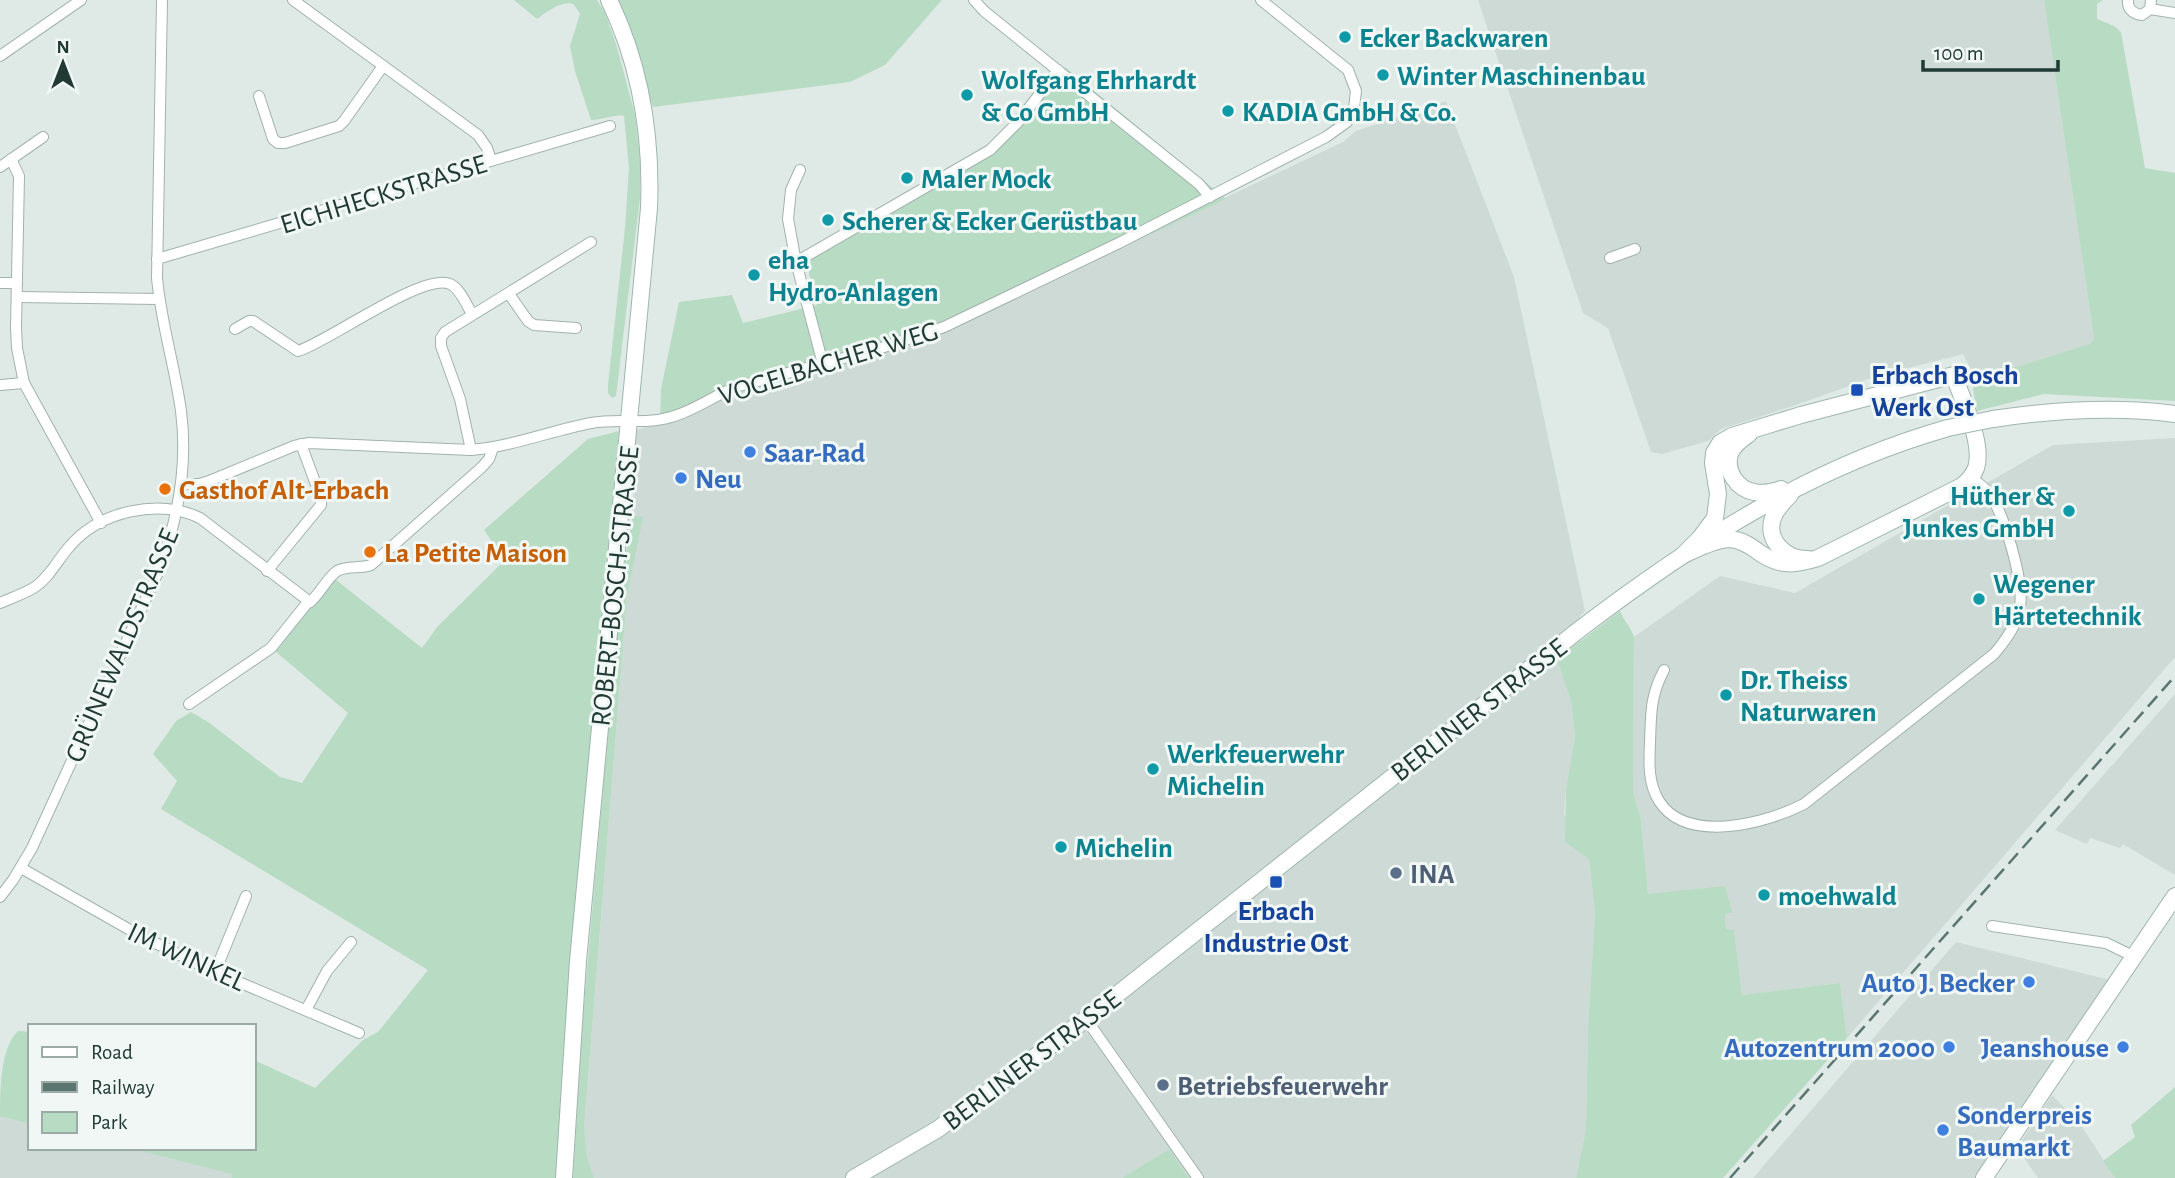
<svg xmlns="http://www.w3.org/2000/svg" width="2175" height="1178" font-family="'Alegreya Sans',sans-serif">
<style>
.built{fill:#cedad5}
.green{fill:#b8dbc3}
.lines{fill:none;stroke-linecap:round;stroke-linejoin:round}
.street-casing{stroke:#a2b2ad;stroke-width:12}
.secondary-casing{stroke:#9fb6ae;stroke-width:18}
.street{stroke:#fff;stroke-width:10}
.secondary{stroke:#fff;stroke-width:16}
.rail{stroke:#5b7670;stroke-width:2.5;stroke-dasharray:14 7;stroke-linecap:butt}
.secondary-bridge-casing{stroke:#9fb6ae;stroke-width:18;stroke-linecap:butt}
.secondary-bridge{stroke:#fff;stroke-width:16}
.culture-dot{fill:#0f9aa8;stroke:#f0f7f4;stroke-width:2.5}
.transit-dot{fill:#1a4fb4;stroke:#f0f7f4;stroke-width:2.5}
.shop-dot{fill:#3f7fe0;stroke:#f0f7f4;stroke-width:2.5}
.food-dot{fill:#e8710a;stroke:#f0f7f4;stroke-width:2.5}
.service-dot{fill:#5c6f8a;stroke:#f0f7f4;stroke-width:2.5}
.labels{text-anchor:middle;stroke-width:6;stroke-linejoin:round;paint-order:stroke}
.culture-label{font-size:28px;font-weight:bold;fill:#0d838f;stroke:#f0f7f4;text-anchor:start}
.street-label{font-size:28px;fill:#213a34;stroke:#f0f7f4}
.transit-label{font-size:28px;font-weight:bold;fill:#164399;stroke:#f0f7f4;text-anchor:start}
.shop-label{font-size:28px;font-weight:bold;fill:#366cbe;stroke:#f0f7f4;text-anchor:start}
.food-label{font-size:28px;font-weight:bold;fill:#c56008;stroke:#f0f7f4;text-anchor:start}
.service-label{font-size:28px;font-weight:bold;fill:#4e5e75;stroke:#f0f7f4;text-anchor:start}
</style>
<rect width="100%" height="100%" fill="#dfeae6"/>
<g class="built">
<polygon points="1478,0 2044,0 2094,338 2090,344 1976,379 1963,354 1877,376 1790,407 1721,429 1708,441 1662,454 1651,452 1608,328 1583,313"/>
<polygon points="1446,101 1514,277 1585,611 1580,616 1581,641 1557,659 1571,702 1575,736 1566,790 1564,813 1589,859 1595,914 1588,1027 1586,1129 1576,1178 1189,1178 1169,1149 1122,1178 594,1178 587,1157 584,1129 627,596 642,517 633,515 636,430 674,420 723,396 893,351 945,330 1343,142 1356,131"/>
<polygon points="2175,438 2175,657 1847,1038 1840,983 1742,995 1734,931 1726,929 1725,915 1731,913 1648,894 1641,820 1633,791 1634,637 1720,576 1795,593 2053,445"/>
<polygon points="2175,694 2175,875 2123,844 2120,848 2090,838 2087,844 2055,830"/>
<polygon points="1956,942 2110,980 1975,1178 1753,1178"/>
<polygon points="2052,1095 2081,1125 2115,1178 2038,1178 2017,1148"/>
<polygon points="0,1116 30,1124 30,1148 129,1148 233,1174 232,1178 0,1178"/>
</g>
<g class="green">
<path d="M514 0H597L605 13 616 44 625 77 635 115 640 160V198L616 396 612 398 608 393V385L625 228 629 168 624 116C614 114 603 120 591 120L575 71 570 46 580 14C578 11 576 7 573 4 562 0 545 13 537 19Z"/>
<polygon points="615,0 942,0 885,65 850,82 653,107"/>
<polygon points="2044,0 2103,0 2097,4 2097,19 2114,26 2121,32 2145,168 2175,173 2175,401 2044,394 1977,411 1973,389 1976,379 2090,344 2094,338"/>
<polygon points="1065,67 1226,199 945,330 893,351 723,395 660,423 661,389 679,302 732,295 743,323 817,305 806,262 996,151 1024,121"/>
<polygon points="619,431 590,745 557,1178 232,1178 232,1174 129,1148 254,1148 254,1060 315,1088 363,1040 378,1032 428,970 161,809 177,781 153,754 176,721 191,712 208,722 280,777 302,783 348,713 275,651 310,608 317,604 335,579 422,648 438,626 505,560 484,530 588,439"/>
<polygon points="633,515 643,517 627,596 584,1128 587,1157 594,1178 573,1178 583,1015 618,620 625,558"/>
<path d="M1620 611C1624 621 1631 627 1634 637L1633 791 1641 820 1648 894 1725 886 1732 912 1725 915 1726 929 1734 930 1742 995 1840 983 1847 1038 1723 1178H1576L1586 1129 1588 1027 1595 914 1589 859 1565 842 1566 789 1575 736 1571 702 1557 659Z"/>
<path d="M18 1031 30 1032V1124L0 1116C0 1090 0 1048 18 1031Z"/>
<polygon points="2175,1087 2175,1178 2115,1178 2103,1161 2135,1137 2131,1125"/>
<polygon points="1169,1149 1189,1178 1122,1178"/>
</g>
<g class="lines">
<defs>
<g id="street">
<polyline points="293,0 478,135 487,148 491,160"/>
<polyline points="974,0 984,11 1199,184 1210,197"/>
<path d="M2128 0C2127 9 2133 14 2142 15L2150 9 2151 0"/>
<polyline points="2150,9 2175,13"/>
<polyline points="0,56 81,0"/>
<polyline points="259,96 273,139 278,143 285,143 339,126 344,121 383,66"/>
<polyline points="11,159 19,176 16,328 17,348 24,383 101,523"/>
<polyline points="0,167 43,137"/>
<polyline points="800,170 791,190 788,219 796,262 823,364"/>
<polyline points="1610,258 1635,249"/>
<polyline points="157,259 610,126"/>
<polyline points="796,262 990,150 1018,122 1058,70"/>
<polyline points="0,283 17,283"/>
<polyline points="509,294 528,321 534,325 576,328"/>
<polyline points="17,297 159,299"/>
<path d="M235 329 249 321H253L298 351C328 342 423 272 450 284 460 288 467 306 472 314"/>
<polyline points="0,385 24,383"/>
<polyline points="471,450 460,399 441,346 441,338 445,332 591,242"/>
<path d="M181 484H200L209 481 294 446 309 443 471 450C514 446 550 431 591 423 618 418 645 425 671 417 694 411 716 394 739 386L878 349 944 327 1119 243 1326 137 1347 122 1354 108 1356 91 1348 70 1261 0"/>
<polyline points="267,571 321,505 321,498 301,444"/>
<path d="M0 603C11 598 24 594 35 587 50 577 58 559 70 546 100 511 159 498 200 518L310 602C320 594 326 579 337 571 347 565 360 569 371 565L482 467 489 459 493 448"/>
<path d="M1664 670C1650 696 1651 715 1650 743 1649 763 1648 783 1659 801 1687 845 1767 823 1804 804L1994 654C2006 640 2017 625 2020 607 2024 581 2004 512 1988 492 1983 486 1977 482 1971 478"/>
<polyline points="189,704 271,648 308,602"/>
<polyline points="21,868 139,935 215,972 359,1033"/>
<path d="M0 897 13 880 32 848 159 570C178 519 188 465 181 411 175 367 161 323 157 278L162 0"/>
<polyline points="1992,926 2106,943 2135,957"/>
<polyline points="215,972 246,896"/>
<polyline points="306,1010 327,971 351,942"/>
<polyline points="1086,1019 1198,1178"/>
</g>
<g id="secondary">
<path d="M1954 375C1962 400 1984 443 1976 468 1973 476 1968 481 1962 486L1818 558C1796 565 1780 567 1760 553 1751 546 1742 540 1730 539 1715 539 1697 549 1683 555L1700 538 1715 518 1718 494 1713 463 1714 453 1720 443 1732 436 1801 415Z"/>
<path d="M1993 419C2053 410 2115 406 2175 414"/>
<path d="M1749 434C1742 439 1733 445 1730 454 1725 471 1737 489 1754 492 1763 494 1772 492 1781 489"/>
<path d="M1790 495C1783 502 1776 509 1773 518 1765 541 1787 560 1808 559"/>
<path d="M564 1178 578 961 649 208C652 135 641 66 609 0"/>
<path d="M854 1178 938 1129 1086 1019 1580 629C1693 543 1810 467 1948 428"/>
<polyline points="1984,1178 2175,896"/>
</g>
</defs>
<use href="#street" class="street-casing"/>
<use href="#secondary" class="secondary-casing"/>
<use href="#street" class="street"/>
<use href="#secondary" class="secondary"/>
<polyline class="rail" points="1730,1178 2175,676"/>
<defs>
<polyline id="secondary-bridge" points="1948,428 1993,419"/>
</defs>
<use href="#secondary-bridge" class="secondary-bridge-casing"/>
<use href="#secondary-bridge" class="secondary-bridge"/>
</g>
<g class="culture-dot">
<circle cx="1345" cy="37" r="7"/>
<circle cx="1383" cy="75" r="7"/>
<circle cx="967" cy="95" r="7"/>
<circle cx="1228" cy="111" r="7"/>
<circle cx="907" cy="178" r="7"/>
<circle cx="828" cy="220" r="7"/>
<circle cx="754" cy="275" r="7"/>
<circle cx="2069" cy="511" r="7"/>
<circle cx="1979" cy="599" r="7"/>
<circle cx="1726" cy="695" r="7"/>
<circle cx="1153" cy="769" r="7"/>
<circle cx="1061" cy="847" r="7"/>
<circle cx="1764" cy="895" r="7"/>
</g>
<g class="transit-dot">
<rect x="1850" y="383" width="14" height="14" rx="3.5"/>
<rect x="1269" y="875" width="14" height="14" rx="3.5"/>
</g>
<g class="shop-dot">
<circle cx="750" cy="452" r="7"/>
<circle cx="681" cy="478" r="7"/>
<circle cx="2029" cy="982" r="7"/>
<circle cx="1949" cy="1047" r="7"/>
<circle cx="2123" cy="1047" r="7"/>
<circle cx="1943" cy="1130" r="7"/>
</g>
<g class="food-dot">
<circle cx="165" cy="489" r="7"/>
<circle cx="370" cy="552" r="7"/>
</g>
<g class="service-dot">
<circle cx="1396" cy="873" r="7"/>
<circle cx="1163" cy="1085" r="7"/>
</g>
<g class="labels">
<g class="culture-label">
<text x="1359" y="47">Ecker Backwaren</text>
<text x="1397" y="85">Winter Maschinenbau</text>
<text x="981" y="89">Wolfgang Ehrhardt<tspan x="981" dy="32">&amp; Co GmbH</tspan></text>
<text x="1242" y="121">KADIA GmbH &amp; Co.</text>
<text x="921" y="188">Maler Mock</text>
<text x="842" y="230">Scherer &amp; Ecker Gerüstbau</text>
<text x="768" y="269">eha<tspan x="768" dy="32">Hydro-Anlagen</tspan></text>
<text x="2055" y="505" text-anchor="end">Hüther &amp;<tspan x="2055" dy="32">Junkes GmbH</tspan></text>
<text x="1993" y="593">Wegener<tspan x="1993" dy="32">Härtetechnik</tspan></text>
<text x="1740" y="689">Dr. Theiss<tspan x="1740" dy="32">Naturwaren</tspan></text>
<text x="1167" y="763">Werkfeuerwehr<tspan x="1167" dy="32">Michelin</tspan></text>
<text x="1075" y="857">Michelin</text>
<text x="1778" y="905">moehwald</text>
</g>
<g class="street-label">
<text transform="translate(383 193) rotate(-17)" y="10">EICHHECKSTRASSE</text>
<text transform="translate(828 362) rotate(-17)" y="10">VOGELBACHER WEG</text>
<text transform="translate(614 586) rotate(-84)" y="10">ROBERT-BOSCH-STRASSE</text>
<text transform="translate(121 645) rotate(-67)" y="10">GRÜNEWALDSTRASSE</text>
<text transform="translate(1478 709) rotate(-38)" y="10">BERLINER STRASSE</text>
<text transform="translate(187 956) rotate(25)" y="10">IM WINKEL</text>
<text transform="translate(1031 1059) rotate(-37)" y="10">BERLINER STRASSE</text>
</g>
<g class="transit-label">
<text x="1871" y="384">Erbach Bosch<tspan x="1871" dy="32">Werk Ost</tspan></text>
<text x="1276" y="920" text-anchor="middle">Erbach<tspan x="1276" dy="32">Industrie Ost</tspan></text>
</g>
<g class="shop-label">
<text x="764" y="462">Saar-Rad</text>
<text x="695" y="488">Neu</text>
<text x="2015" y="992" text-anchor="end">Auto J. Becker</text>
<text x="1935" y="1057" text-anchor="end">Autozentrum 2000</text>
<text x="2109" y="1057" text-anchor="end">Jeanshouse</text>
<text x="1957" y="1124">Sonderpreis<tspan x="1957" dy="32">Baumarkt</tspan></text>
</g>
<g class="food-label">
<text x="179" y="499">Gasthof Alt-Erbach</text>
<text x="384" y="562">La Petite Maison</text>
</g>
<g class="service-label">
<text x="1410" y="883">INA</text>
<text x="1177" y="1095">Betriebsfeuerwehr</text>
</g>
</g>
<rect x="28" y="1024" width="228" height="126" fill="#f0f7f4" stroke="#9daba7" stroke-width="2"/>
<rect x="42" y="1047" width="35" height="10" fill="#ffffff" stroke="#9daba7" stroke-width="2"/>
<text x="91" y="1059" font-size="21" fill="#213a34">Road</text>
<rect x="42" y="1082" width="35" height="10" fill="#5b7670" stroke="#9daba7" stroke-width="2"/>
<text x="91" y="1094" font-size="21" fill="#213a34">Railway</text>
<rect x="42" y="1112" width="35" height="21" fill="#b8dbc3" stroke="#9daba7" stroke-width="2"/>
<text x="91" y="1129" font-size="21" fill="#213a34">Park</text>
<g transform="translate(63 63)" stroke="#f0f7f4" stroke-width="5" paint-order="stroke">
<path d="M0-5L12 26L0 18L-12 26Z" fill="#213a34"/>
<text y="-10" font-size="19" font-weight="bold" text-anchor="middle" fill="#213a34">N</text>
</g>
<path d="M1923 60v10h135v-10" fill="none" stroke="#213a34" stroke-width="3.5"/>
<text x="1934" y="60" font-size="21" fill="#213a34" stroke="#f0f7f4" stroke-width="5" paint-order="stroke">100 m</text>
</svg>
